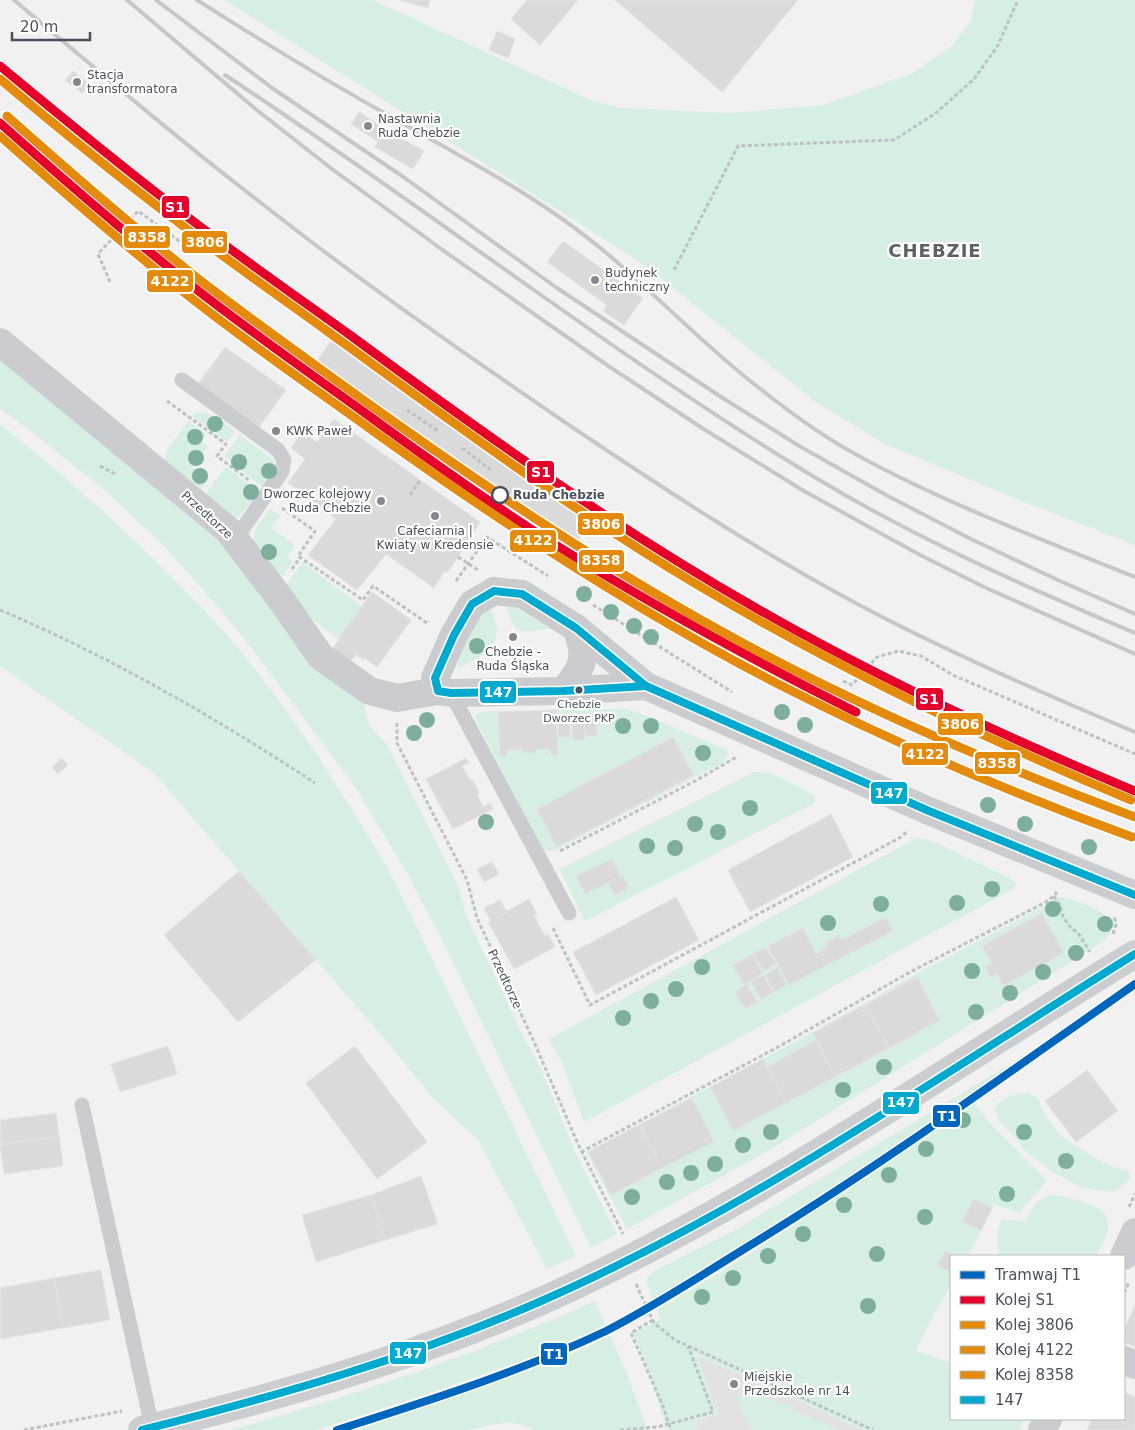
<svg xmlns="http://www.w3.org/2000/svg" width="1135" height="1430" font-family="'DejaVu Sans',sans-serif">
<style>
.education{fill:#e3e2e2}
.green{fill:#d7eee2}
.building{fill:#dadadb;stroke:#e3e3e4}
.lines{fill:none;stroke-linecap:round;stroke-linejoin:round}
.path{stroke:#bac3c1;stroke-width:3;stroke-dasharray:4 2.5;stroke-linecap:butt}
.lane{stroke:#cbcccf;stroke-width:15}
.street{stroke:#cbcccf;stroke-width:28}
.secondary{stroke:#cccdd0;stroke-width:28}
.rail{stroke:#c6c7c9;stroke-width:4}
.bus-1-casing{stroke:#fff;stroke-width:11}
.bus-1{stroke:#00a9ce;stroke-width:8}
.rail-1-casing{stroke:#fff;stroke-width:12}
.rail-2-casing{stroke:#fff;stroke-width:12}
.rail-3-casing{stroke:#fff;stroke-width:12}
.rail-4-casing{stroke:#fff;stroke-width:12}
.rail-1{stroke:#e4002b;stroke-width:9}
.rail-2{stroke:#e48b0e;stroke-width:9}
.rail-3{stroke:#e48b0e;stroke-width:9}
.rail-4{stroke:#e48b0e;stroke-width:9}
.tram-1-casing{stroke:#fff;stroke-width:11}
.tram-1{stroke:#0065bd;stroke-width:8}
.tree{fill:#7eaf9b}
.poi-dot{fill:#848990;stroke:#fff;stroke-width:2}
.stop-dot{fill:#fff;stroke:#49515c;stroke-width:2.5}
.bus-dot{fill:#49515c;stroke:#fff;stroke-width:2}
.labels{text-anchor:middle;stroke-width:4.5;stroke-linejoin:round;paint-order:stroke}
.bus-label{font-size:11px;fill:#49515c;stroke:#fff}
.poi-label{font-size:12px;fill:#49515c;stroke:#fff;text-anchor:start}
.stop-label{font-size:12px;font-weight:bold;fill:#49515c;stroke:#fff;text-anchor:start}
.street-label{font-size:12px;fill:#49515c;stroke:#fff}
.district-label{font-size:18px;font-weight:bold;letter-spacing:1px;fill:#5d6064;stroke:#fff}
.line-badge{stroke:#fff;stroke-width:2}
.badge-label{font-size:14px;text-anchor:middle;font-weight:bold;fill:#fff}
</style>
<rect width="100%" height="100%" fill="#f1f1f1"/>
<polygon class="education" points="696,1355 864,1430 698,1430 695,1421 718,1413"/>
<g class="green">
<polygon points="225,0 373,0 590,100 621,108 729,113 823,105 913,73 953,45 971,20 975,0 1135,0 1135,545 1014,498 883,443 816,402 642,263"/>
<polygon points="0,351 212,529 362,697 369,725 387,745 453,876 458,886 466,915 519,1028 542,1071 575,1152 617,1234 591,1248 441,938 404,868 353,784 247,642 202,588 163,545 106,491 28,429 0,408"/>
<polygon points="202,412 215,416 235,431 227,442 192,416 196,413"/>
<polygon points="189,421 206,435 201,441 208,446 192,467 208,480 195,497 164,462 167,450"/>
<path d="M0 424C64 475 125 529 182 588 198 604 214 620 229 637 292 712 345 795 394 880L576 1256 547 1269 478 1140 431 1096 389 1044 154 773 0 666Z"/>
<path d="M240 435 273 459C277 469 268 478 262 487L224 456Z"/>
<path d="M226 467 258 491C251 500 243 517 231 519L200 501Z"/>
<polygon points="270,509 280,516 271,528 295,545 287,557 293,562 279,581 253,541 256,528"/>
<polygon points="303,562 362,607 338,639 301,610 284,588"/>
<path d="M505 603 513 606 550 629C518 632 516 636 505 603Z"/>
<path d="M490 607C492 614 496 622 497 630 498 651 474 660 459 668 455 646 476 623 490 607Z"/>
<polygon points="575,709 626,709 637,712 727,750 728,754 724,762 556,850 545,851 542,848 477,722 476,716 479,713 485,711"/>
<polygon points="754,772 770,773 814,795 815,800 811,805 585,921 559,869"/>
<polygon points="920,838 932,841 1009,878 1014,881 1017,885 1013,889 584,1122 563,1065 549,1039 915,839"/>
<path d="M1061 897C1079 902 1130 915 1104 941L773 1148 627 1229 586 1152 787 1046 925 969Z"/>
<polygon points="1012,1063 1015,1067 788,1217 695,1275 652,1299 646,1279 654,1271 735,1230"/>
<path d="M1027 1093 1036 1097 1050 1122 1064 1138 1095 1158 1113 1167 1129 1171 1130 1179 1124 1185 1113 1192 1090 1189 1076 1185 1050 1170 1026 1152 1014 1136 1000 1122 994 1109C1003 1097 1012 1094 1027 1093Z"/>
<path d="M974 1102 990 1123 1047 1181 1019 1213 995 1204 968 1256H951V1285L928 1325 916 1351 951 1363V1419H1025L1020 1430H864L697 1355 718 1413 696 1421 698 1430H667L648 1369 634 1335 636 1332 661 1319 657 1310C767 1247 870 1174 974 1102Z"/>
<path d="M1051 1195C1067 1197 1107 1204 1108 1223 1109 1235 1101 1246 1096 1256H999C997 1243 995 1232 1002 1220L1025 1221C1032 1209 1037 1197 1051 1195Z"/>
<path d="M595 1301 605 1325 578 1339 547 1352 418 1397 316 1430H231C356 1395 477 1354 595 1301Z"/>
<path d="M610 1335 628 1376 647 1430H533C504 1415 493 1428 465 1430 429 1430 393 1430 356 1430L549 1363 585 1348Z"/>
<polygon points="745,1392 758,1395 791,1407 801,1414 842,1430 753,1430 739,1408 738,1399"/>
</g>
<g class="building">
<polygon points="399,0 430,0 428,8"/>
<polygon points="527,0 578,0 540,45 511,19"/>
<polygon points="615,0 798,0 722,92"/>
<polygon points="497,31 515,39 508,58 489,50"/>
<polygon points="73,71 90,84 82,93 65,80"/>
<polygon points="359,112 385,129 377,141 351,124"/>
<polygon points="385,129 424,151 413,169 375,147"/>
<polygon points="563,241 643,298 624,325 603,311 607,305 547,262"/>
<polygon points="335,335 505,456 595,516 573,548 486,490 313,367"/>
<polygon points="225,347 286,390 257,430 196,387"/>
<polygon points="334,419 480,522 458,557 447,573 445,571 434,588 386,554 357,590 308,555 336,519 288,483 305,459 291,448 302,432 317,442"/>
<polygon points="372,592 411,620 377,667 365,658 364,660 356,655 357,653 338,639"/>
<polygon points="339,640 357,653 350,663 331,650"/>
<polygon points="556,710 558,755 551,755 550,749 536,749 536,753 522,753 522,750 507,750 507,756 500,756 498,712"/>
<polygon points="584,715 585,740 573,740 572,716"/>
<rect x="558" y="717" width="12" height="20"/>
<polygon points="584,717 596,717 597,736 585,736"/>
<polygon points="673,737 694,775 557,847 537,809"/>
<polygon points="61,758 68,765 58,774 52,768"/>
<polygon points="466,758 469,763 462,766 470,780 472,779 479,792 477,794 483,807 490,803 493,809 453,829 426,779"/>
<polygon points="831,814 853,857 750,912 728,870"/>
<polygon points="612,859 621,877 585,894 576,876"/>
<polygon points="492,862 499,874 484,882 477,869"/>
<polygon points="239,871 316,960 238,1022 164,935"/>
<polygon points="623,876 629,888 614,895 608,883"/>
<polygon points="676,897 699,940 596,995 573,952"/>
<polygon points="529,899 537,914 534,916 545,936 548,934 555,947 514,969 488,922"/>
<polygon points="500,900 507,912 491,921 484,908"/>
<polygon points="1042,913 1064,953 1003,986 997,974 990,977 985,967 992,964 982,946"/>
<polygon points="886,917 893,931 789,985 768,946 803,928 816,954 828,947 825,943 839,935 842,940"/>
<polygon points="766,947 776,964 764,971 753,954"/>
<polygon points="752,954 763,973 744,985 733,965"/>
<polygon points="777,967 787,985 775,992 765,975"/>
<polygon points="763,975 773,993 761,999 751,982"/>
<polygon points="917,977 940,1020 889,1048 865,1005"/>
<polygon points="747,984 757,1002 745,1009 735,992"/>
<polygon points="865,1005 889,1048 835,1077 813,1033"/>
<polygon points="816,1040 835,1077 786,1103 767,1067"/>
<polygon points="168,1046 177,1074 120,1092 111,1064"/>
<polygon points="355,1046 427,1142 377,1179 306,1083"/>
<polygon points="763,1059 786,1103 733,1131 710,1087"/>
<polygon points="1087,1070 1118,1111 1076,1142 1045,1101"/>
<polygon points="692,1098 714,1142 662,1168 639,1125"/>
<polygon points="56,1113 59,1136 0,1145 0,1120"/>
<polygon points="639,1125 662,1168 611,1195 588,1152"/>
<polygon points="59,1136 63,1166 4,1174 0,1145"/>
<polygon points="421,1176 438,1224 385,1240 371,1195"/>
<polygon points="371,1195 385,1240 316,1262 302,1215"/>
<polygon points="974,1199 992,1208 981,1231 962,1221"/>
<polygon points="945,1251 955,1256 951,1256 951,1273 937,1265"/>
<polygon points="101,1270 110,1320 63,1328 54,1278"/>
<polygon points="54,1278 63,1328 0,1339 0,1288"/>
<polygon points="1135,1305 1135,1347 1124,1342 1124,1330"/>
<polygon points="1124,1392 1135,1397 1135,1428 1116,1419 1124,1419"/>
<polygon points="1092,1419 1116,1419 1135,1428 1135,1430 1087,1430"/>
</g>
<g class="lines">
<g class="path">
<polyline points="674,270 738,146 894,140 936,113 974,79 997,47 1018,0"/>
<polyline points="110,282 98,254 138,211 193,251"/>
<polyline points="167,401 226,444 217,456 250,481"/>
<polyline points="407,410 438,431"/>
<polyline points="462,448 491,470"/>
<polyline points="100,466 115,474"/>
<polyline points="410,495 420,480"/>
<polyline points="282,508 315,531 298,556 363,600 373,586 427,623 429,621"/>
<polyline points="458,557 478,570"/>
<polyline points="292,569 300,558"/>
<polyline points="456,581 487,537 548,576"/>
<polyline points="593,605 732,692"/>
<path d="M0 610C111 657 214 717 315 783"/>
<polyline points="843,681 852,685 877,657 898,651 921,656 953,675 1135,754"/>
<polyline points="397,723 397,743 467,880 477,918 535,1044 578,1144 623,1234"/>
<polyline points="560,851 697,780 738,756"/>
<polyline points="1054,896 1060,906 1063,917 1071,928 1078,933 1090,952"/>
<polyline points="553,928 590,1005 901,837 908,831"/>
<polyline points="1113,934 1116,924 1114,916"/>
<polyline points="581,1152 778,1047 912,971 1046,902 1054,896 1057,892"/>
<polyline points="1129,1207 1135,1194"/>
<polyline points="636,1284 654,1323 675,1340 873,1430"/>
<polyline points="1124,1293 1129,1282"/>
<polyline points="653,1320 631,1333 663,1406 671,1430"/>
<polyline points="24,1430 122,1411"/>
<polyline points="620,1430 657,1427 713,1412 688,1346"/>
</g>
<g class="lane">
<polyline points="182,380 278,450 284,460 282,471 235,540"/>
<polyline points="451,693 569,913"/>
<polyline points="82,1105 152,1427"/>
</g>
<g class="street">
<polyline points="0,342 228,530 282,601 321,657 370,691 397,698 438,691"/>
<polyline points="646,686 563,691 451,693 438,691 435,678 454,635 472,604 494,591 522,594 576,628 646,686 929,811 1135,895"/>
<path d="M563 691C583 669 588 657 576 628"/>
<polyline points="1124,1256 1135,1232"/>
<polyline points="1124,1360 1135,1365"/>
<polyline points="1042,1430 1048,1419"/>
</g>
<path class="secondary" d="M142 1430C297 1392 451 1347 595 1276 784 1184 956 1063 1135 954"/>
<g class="rail">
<path d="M14 0C97 70 179 140 265 206 364 284 468 356 572 427 667 491 763 554 865 608 952 654 1044 694 1135 732"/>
<polyline points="127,0 258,111 332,169 444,251 607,365 702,428 804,491 920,555 984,587 1135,654"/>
<polyline points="156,0 272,88 402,176 557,288 718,395 801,447 886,495 971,539 1060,581 1135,614"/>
<path d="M197 0C260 40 323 79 388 115 447 149 509 181 565 221 636 271 693 338 763 391 792 414 823 436 855 454 944 503 1041 539 1135 577"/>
<path d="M225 75C425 206 612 355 816 478 917 539 1026 587 1135 633"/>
</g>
<defs>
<g id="bus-1">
<polygon points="494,591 522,594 576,628 646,686 563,691 451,693 438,691 435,678 454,635 472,604"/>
<polyline points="646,686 929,811 1135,895"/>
<path d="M142 1430C277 1396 411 1358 539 1302 748 1211 942 1074 1135 954"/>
</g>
</defs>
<use href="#bus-1" class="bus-1-casing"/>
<use href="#bus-1" class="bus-1"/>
<defs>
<g id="rail-1">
<path d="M0 66C59 115 118 164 180 211 235 254 293 294 350 335 481 432 614 527 756 608 878 678 1005 737 1135 791"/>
<path d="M0 123C64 180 128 236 196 289 251 332 308 372 365 413 428 459 492 505 559 547 655 607 755 661 856 712"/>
</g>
<path id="rail-2" d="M0 79C57 127 115 174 174 219 224 258 276 294 327 331 449 420 571 510 701 587 839 669 983 738 1131 800"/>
<path id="rail-3" d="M0 136C62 191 125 246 190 297 248 343 309 385 369 428 501 523 636 611 780 685 894 743 1011 793 1132 837"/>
<path id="rail-4" d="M7 116C70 172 134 228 201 281 260 326 320 369 380 412 490 490 601 565 719 630 852 704 992 764 1135 817"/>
</defs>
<use href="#rail-1" class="rail-1-casing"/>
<use href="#rail-2" class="rail-2-casing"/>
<use href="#rail-3" class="rail-3-casing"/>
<use href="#rail-4" class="rail-4-casing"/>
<use href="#rail-1" class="rail-1"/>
<use href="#rail-2" class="rail-2"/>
<use href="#rail-3" class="rail-3"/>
<use href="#rail-4" class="rail-4"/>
<defs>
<path id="tram-1" d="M337 1430C427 1401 520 1372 606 1331 655 1306 702 1275 749 1246 882 1165 1008 1073 1135 984"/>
</defs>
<use href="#tram-1" class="tram-1-casing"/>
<use href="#tram-1" class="tram-1"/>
</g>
<g class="tree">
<circle cx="215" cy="424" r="8"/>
<circle cx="195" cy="437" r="8"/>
<circle cx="196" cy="458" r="8"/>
<circle cx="239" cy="462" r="8"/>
<circle cx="269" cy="471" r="8"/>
<circle cx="200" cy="476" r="8"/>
<circle cx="251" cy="492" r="8"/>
<circle cx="269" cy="552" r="8"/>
<circle cx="584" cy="594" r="8"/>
<circle cx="611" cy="612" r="8"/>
<circle cx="634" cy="626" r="8"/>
<circle cx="651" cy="637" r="8"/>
<circle cx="477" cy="646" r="8"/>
<circle cx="782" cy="712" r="8"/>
<circle cx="427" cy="720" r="8"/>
<circle cx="805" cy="725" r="8"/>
<circle cx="623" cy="726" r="8"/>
<circle cx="651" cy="726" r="8"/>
<circle cx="414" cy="733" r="8"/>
<circle cx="703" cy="753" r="8"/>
<circle cx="988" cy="805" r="8"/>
<circle cx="750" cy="808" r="8"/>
<circle cx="486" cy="822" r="8"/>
<circle cx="695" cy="824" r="8"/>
<circle cx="1025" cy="824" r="8"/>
<circle cx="718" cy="832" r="8"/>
<circle cx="647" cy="846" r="8"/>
<circle cx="1089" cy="847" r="8"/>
<circle cx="675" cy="848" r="8"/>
<circle cx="992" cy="889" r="8"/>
<circle cx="957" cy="903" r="8"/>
<circle cx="881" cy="904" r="8"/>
<circle cx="1053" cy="909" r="8"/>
<circle cx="828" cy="923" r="8"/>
<circle cx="1105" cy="924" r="8"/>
<circle cx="1076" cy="953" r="8"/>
<circle cx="702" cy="967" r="8"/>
<circle cx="972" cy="971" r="8"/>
<circle cx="1043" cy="972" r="8"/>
<circle cx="676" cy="989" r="8"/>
<circle cx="1010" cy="993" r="8"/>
<circle cx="651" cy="1001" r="8"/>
<circle cx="976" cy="1012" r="8"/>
<circle cx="623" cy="1018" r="8"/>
<circle cx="884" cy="1067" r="8"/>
<circle cx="843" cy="1090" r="8"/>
<circle cx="963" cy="1120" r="8"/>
<circle cx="771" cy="1132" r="8"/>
<circle cx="1024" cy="1132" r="8"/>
<circle cx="743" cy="1145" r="8"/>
<circle cx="926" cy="1149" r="8"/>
<circle cx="1066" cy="1161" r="8"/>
<circle cx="715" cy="1164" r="8"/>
<circle cx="691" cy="1173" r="8"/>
<circle cx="889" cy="1175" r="8"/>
<circle cx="667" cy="1182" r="8"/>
<circle cx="1007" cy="1194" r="8"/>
<circle cx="632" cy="1197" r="8"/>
<circle cx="844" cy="1205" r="8"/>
<circle cx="925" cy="1217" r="8"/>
<circle cx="803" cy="1234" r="8"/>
<circle cx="877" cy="1254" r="8"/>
<circle cx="768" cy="1256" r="8"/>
<circle cx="733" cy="1278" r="8"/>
<circle cx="702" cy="1297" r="8"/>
<circle cx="868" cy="1306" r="8"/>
</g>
<g class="poi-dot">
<circle cx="77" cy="82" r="5"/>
<circle cx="368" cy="126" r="5"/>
<circle cx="595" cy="280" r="5"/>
<circle cx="276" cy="431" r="5"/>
<circle cx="381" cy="501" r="5"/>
<circle cx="435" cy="516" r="5"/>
<circle cx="513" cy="637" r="5"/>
<circle cx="734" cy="1384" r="5"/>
</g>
<circle class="stop-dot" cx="500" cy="495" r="8"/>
<circle class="bus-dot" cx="579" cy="690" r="4.5"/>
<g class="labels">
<g class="bus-label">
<text x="579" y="708">Chebzie<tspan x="579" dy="14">Dworzec PKP</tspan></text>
</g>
<g class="poi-label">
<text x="87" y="79">Stacja<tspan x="87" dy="14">transformatora</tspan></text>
<text x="378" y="123">Nastawnia<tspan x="378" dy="14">Ruda Chebzie</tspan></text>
<text x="605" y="277">Budynek<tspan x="605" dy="14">techniczny</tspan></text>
<text x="286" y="435">KWK Paweł</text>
<text x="371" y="498" text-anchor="end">Dworzec kolejowy<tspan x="371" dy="14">Ruda Chebzie</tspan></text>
<text x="435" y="535" text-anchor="middle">Cafeciarnia |<tspan x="435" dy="14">Kwiaty w Kredensie</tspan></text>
<text x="513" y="656" text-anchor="middle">Chebzie -<tspan x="513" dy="14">Ruda Śląska</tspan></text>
<text x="744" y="1381">Miejskie<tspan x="744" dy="14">Przedszkole nr 14</tspan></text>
</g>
<g class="stop-label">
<text x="513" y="499">Ruda Chebzie</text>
</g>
<g class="street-label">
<text transform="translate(207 515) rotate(42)" y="4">Przedtorze</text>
<text transform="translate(505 979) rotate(65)" y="4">Przedtorze</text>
</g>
<g class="district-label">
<text x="935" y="257">CHEBZIE</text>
</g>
</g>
<g class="line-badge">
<rect x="161" y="195" width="29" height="24" rx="5" fill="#e4002b"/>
<rect x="123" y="225" width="48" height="24" rx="5" fill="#e48b0e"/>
<rect x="181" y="230" width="47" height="24" rx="5" fill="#e48b0e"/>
<rect x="146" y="269" width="48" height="24" rx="5" fill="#e48b0e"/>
<rect x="526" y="460" width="29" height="24" rx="5" fill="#e4002b"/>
<rect x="577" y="512" width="48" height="24" rx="5" fill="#e48b0e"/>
<rect x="509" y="529" width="48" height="24" rx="5" fill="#e48b0e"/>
<rect x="578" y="549" width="47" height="24" rx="5" fill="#e48b0e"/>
<rect x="479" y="680" width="38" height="24" rx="5" fill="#00a9ce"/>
<rect x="915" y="687" width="29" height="24" rx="5" fill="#e4002b"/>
<rect x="937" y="712" width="47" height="24" rx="5" fill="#e48b0e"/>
<rect x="901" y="742" width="48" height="24" rx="5" fill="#e48b0e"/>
<rect x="974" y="751" width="47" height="24" rx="5" fill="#e48b0e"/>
<rect x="870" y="781" width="38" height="24" rx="5" fill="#00a9ce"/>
<rect x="882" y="1091" width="38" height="24" rx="5" fill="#00a9ce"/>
<rect x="932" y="1104" width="29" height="24" rx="5" fill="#0065bd"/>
<rect x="389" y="1341" width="38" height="24" rx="5" fill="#00a9ce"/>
<rect x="540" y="1342" width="28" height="24" rx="5" fill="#0065bd"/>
</g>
<g class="badge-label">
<text x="175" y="212">S1</text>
<text x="147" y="242">8358</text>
<text x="205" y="247">3806</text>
<text x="170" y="286">4122</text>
<text x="541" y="477">S1</text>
<text x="601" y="529">3806</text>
<text x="533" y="545">4122</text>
<text x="601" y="565">8358</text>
<text x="498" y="697">147</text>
<text x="929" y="704">S1</text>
<text x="960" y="729">3806</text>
<text x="925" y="759">4122</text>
<text x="997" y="768">8358</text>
<text x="889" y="798">147</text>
<text x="901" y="1107">147</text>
<text x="947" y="1121">T1</text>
<text x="408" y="1358">147</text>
<text x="554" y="1359">T1</text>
</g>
<rect x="950" y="1255" width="175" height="165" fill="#ffffff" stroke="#b6b9be"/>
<rect x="960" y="1271" width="25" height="8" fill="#0065bd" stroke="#b6b9be"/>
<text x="995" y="1280" font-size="15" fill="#49515c">Tramwaj T1</text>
<rect x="960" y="1296" width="25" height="8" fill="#e4002b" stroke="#b6b9be"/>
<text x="995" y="1305" font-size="15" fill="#49515c">Kolej S1</text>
<rect x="960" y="1321" width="25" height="8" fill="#e48b0e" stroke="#b6b9be"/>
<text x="995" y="1330" font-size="15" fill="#49515c">Kolej 3806</text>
<rect x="960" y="1346" width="25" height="8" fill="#e48b0e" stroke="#b6b9be"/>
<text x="995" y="1355" font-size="15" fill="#49515c">Kolej 4122</text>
<rect x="960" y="1371" width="25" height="8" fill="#e48b0e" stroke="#b6b9be"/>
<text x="995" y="1380" font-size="15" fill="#49515c">Kolej 8358</text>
<rect x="960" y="1396" width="25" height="8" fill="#00a9ce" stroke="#b6b9be"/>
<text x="995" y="1405" font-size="15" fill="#49515c">147</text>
<path d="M12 32v8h78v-8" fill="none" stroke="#49515c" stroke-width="2.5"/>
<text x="20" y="32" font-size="15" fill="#49515c" stroke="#ffffff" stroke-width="4" paint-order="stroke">20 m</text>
</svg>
